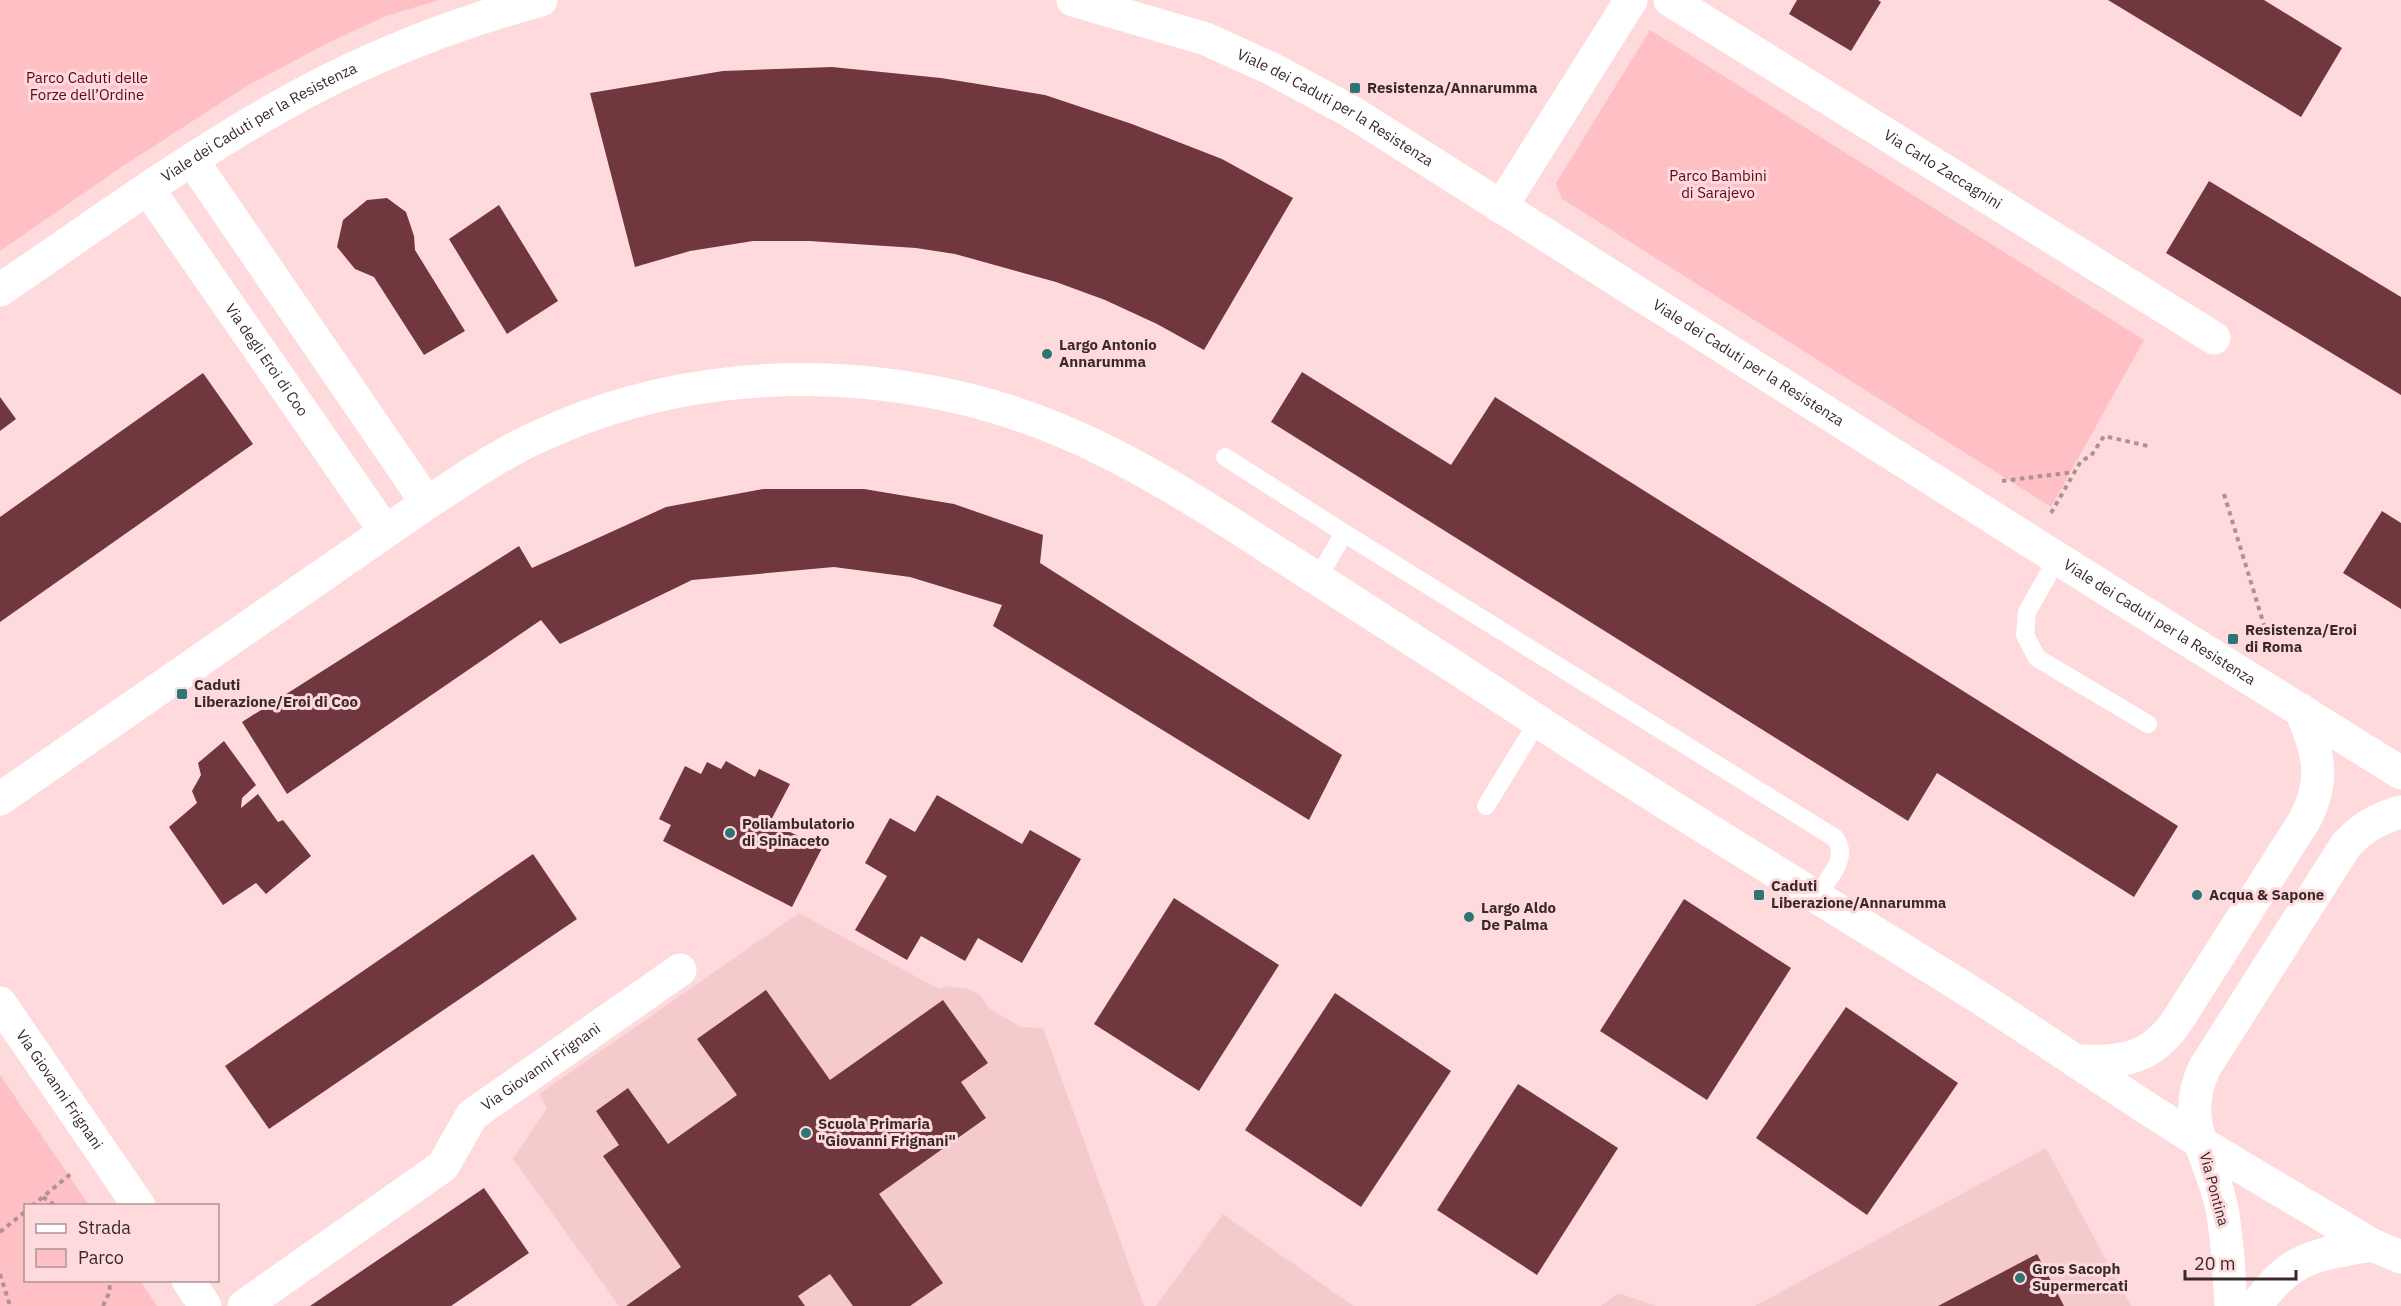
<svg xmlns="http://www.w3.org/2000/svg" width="2401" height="1306" font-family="'IBM Plex Sans',sans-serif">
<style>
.built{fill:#f4cacd}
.green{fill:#fec0c5}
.building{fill:#71373e}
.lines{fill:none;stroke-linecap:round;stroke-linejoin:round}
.path{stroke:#ad9193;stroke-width:4;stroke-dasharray:4.5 4.5;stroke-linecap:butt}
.service{stroke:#fff;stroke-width:18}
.minor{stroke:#fff;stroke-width:33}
.tertiary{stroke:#fff;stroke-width:33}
.poi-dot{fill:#2d7675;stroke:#fedadc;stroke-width:2}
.labels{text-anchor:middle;stroke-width:6;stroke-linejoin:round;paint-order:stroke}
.park-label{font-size:15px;fill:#58071c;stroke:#fedadc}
.poi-label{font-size:15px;font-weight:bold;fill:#3a292b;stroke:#fedadc;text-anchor:start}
.street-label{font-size:15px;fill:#3a292b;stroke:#fedadc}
</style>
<rect width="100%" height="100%" fill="#fedadc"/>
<g class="built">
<polygon points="799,913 939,989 948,986 968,989 980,995 990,1009 1021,1027 1043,1028 1144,1306 619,1306 513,1159 547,1108 539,1094"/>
<polygon points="2046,1148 2131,1306 1755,1306"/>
<polygon points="1223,1214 1353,1306 1156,1306"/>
<polygon points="1618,1293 1656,1306 1601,1306"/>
</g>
<g class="green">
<polygon points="0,0 439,0 386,16 330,42 247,86 123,166 0,251"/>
<polygon points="1650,30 2144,340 2051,507 1562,199 1556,183"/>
<polygon points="0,1075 89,1205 26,1206 26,1280 140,1281 157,1306 0,1306"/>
</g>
<g class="building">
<polygon points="1797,0 1878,0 1881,2 1851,51 1789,14"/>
<polygon points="2108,0 2264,0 2342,48 2301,117"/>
<polygon points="832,67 941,78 1045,95 1132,124 1222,159 1293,198 1204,350 1157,324 1105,300 1056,282 955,254 916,248 809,241 753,241 690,251 635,267 590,93 723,71"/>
<polygon points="2209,181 2401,297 2401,395 2166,253"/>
<polygon points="387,198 406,212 414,236 415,250 465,331 424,355 374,277 355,269 337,247 343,220 367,200"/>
<polygon points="499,205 558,301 507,334 449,239"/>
<polygon points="1302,372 1451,465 1495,397 2178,826 2134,897 1937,773 1908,821 1271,422"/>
<polygon points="203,373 253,444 0,622 0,517"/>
<polygon points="0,397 16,419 0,431"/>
<polygon points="763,489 864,489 954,504 1043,535 1040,563 1342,755 1309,820 993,626 1002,605 910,577 834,567 692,580 560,644 541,620 287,794 242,722 519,546 532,568 666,507"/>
<polygon points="2382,511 2401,523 2401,609 2343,573"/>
<polygon points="224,741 256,785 242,798 241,808 258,794 278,822 283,820 311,856 266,894 256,883 223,905 169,827 197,803 192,791 201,775 198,763"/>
<polygon points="726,761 755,777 759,769 790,784 770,822 822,848 792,907 663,841 671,825 659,819 685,766 701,774 707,762 721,769"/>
<polygon points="937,795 1022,844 1030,830 1081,859 1022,963 978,938 965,961 921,936 907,960 855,930 887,876 865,863 890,818 915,832"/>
<polygon points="533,854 577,919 269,1129 225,1066"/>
<polygon points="1174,898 1279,965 1199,1091 1094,1024"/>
<polygon points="1684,899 1791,968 1707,1100 1600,1031"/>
<polygon points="766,990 830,1080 943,1000 988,1063 961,1082 986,1118 879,1194 943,1283 910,1306 853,1306 830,1274 798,1296 805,1306 626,1306 681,1267 603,1156 619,1145 596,1111 628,1088 668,1144 737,1095 697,1039"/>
<polygon points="1335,993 1451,1071 1361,1207 1245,1130"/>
<polygon points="1846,1007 1958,1083 1867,1215 1756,1138"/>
<polygon points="1518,1084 1618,1148 1537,1275 1437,1210"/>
<polygon points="484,1188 529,1253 451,1306 310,1306"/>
<polygon points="2037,1254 2064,1306 1938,1306"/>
</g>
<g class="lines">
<g class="path">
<polyline points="2002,481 2075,472"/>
<polyline points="2224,494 2271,648"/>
<polyline points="2051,513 2081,461 2091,456 2104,436 2148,446"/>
<polyline points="43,1197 56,1206"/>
<polyline points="32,1206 73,1172"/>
<polyline points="0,1232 26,1211"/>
<polyline points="0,1274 10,1306"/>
<polyline points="103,1306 110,1291 109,1280"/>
</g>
<g class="service">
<polyline points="1225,457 1344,533"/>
<polyline points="2057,559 2027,612 2025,635 2037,658 2148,724"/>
<path d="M1318 578 1344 533 1835 838C1850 858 1828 878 1817 896"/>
<polyline points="1486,806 1538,721"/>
</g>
<g class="minor">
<path id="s1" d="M1670 0 2214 338"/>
<polyline points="192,160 427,503"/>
<path id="s2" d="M148 189 385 531"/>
<polyline points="1501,207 1631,0"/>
<path id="s3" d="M0 1003 139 1206"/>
<path d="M2078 1061C2124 1062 2152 1060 2179 1018L2304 821C2327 779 2318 753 2301 710"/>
<polyline points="188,1280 205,1306"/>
<path id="s4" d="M244 1306 443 1166 472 1115 680 970"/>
</g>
<g class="tertiary">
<path id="s5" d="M1073 0 1206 39 1272 69 1350 111 2090 579 2401 773"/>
<path id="s6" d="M0 290C91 228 181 162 277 108 359 61 449 25 541 0"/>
<path d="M0 799 427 503C464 479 501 453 542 435 663 379 802 367 933 392 1069 417 1168 483 1282 556 1376 616 1469 676 1562 737 1699 826 1839 910 1977 996 2052 1044 2124 1095 2200 1142 2257 1177 2314 1210 2372 1245L2401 1257"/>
<path d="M2231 1306C2229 1274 2228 1241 2222 1209 2211 1155 2178 1122 2205 1067L2346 845C2362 828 2378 818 2401 812"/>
<path d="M2256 1306C2290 1256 2316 1255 2372 1245"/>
</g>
</g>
<g class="poi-dot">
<rect x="1349" y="82" width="12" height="12" rx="3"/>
<circle cx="1047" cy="354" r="6"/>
<rect x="2227" y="633" width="12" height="12" rx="3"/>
<rect x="176" y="688" width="12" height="12" rx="3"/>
<circle cx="730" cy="833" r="6"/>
<rect x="1753" y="889" width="12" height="12" rx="3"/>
<circle cx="2197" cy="895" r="6"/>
<circle cx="1469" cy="917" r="6"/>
<circle cx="806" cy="1133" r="6"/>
<circle cx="2020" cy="1278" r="6"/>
</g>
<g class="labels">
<g class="park-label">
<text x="87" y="83">Parco Caduti delle<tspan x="87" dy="17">Forze dell’Ordine</tspan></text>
<text x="1718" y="181">Parco Bambini<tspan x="1718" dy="17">di Sarajevo</tspan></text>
</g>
<g class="poi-label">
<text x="1367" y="93">Resistenza/Annarumma</text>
<text x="1059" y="350">Largo Antonio<tspan x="1059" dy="17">Annarumma</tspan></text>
<text x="2245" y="635">Resistenza/Eroi<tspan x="2245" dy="17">di Roma</tspan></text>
<text x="194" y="690">Caduti<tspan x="194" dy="17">Liberazione/Eroi di Coo</tspan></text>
<text x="742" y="829">Poliambulatorio<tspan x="742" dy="17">di Spinaceto</tspan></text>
<text x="1771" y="891">Caduti<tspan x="1771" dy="17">Liberazione/Annarumma</tspan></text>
<text x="2209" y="900">Acqua &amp; Sapone</text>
<text x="1481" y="913">Largo Aldo<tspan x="1481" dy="17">De Palma</tspan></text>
<text x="818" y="1129">Scuola Primaria<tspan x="818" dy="17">"Giovanni Frignani"</tspan></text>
<text x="2032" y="1274">Gros Sacoph<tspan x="2032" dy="17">Supermercati</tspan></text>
</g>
<g class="street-label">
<text dy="5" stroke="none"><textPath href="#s5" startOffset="285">Viale dei Caduti per la Resistenza</textPath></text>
<text dy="5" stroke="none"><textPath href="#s6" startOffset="309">Viale dei Caduti per la Resistenza</textPath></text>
<text dy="5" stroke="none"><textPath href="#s1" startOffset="321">Via Carlo Zaccagnini</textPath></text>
<text dy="5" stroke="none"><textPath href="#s2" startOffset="208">Via degli Eroi di Coo</textPath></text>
<text dy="5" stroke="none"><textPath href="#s5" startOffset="771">Viale dei Caduti per la Resistenza</textPath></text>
<text dy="5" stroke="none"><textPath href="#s5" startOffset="1257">Viale dei Caduti per la Resistenza</textPath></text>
<text dy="5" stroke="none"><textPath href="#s4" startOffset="386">Via Giovanni Frignani</textPath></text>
<text dy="5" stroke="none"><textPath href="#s3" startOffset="105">Via Giovanni Frignani</textPath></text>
<text transform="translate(2214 1189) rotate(75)" y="5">Via Pontina</text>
</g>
</g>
<rect x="24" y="1204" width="195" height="78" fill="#fedadc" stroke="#b09395" stroke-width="1.5"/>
<rect x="36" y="1224" width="30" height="9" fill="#ffffff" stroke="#b09395" stroke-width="1.5"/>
<text x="78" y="1234" font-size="18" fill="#3a292b">Strada</text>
<rect x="36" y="1249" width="30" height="18" fill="#fec0c5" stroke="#b09395" stroke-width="1.5"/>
<text x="78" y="1264" font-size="18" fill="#3a292b">Parco</text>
<path d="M2185 1270v9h111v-9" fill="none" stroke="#3a292b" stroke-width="3"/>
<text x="2194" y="1270" font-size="18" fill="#3a292b" stroke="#fedadc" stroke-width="4.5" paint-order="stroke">20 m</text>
</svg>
